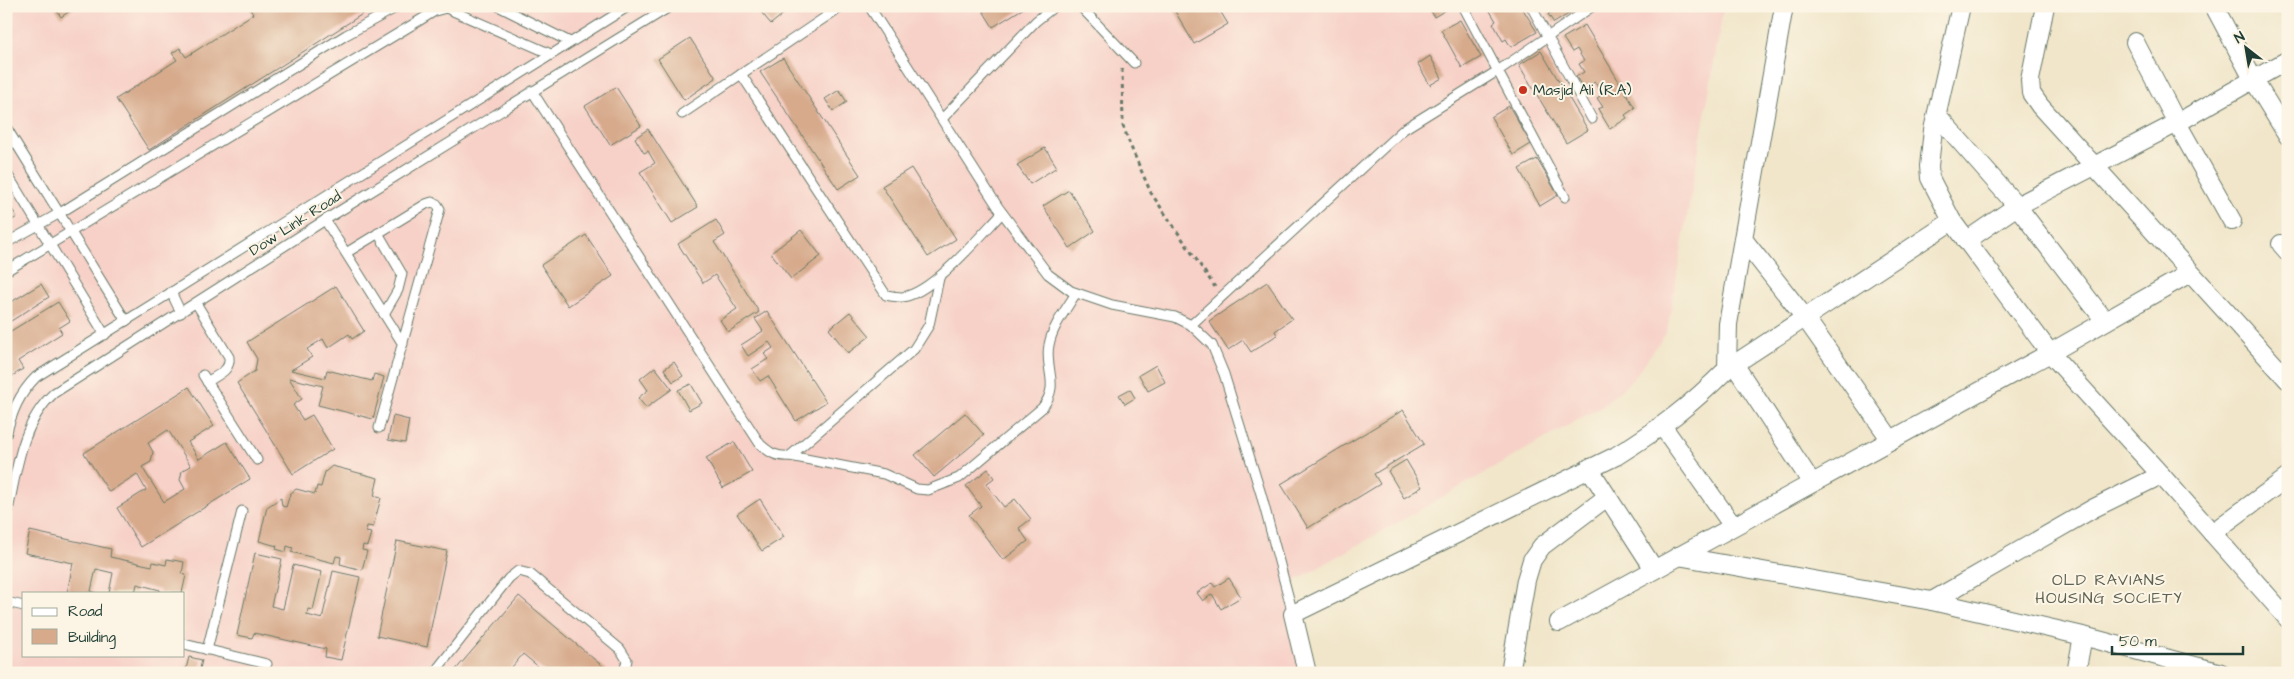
<svg xmlns="http://www.w3.org/2000/svg" width="2294" height="679" font-family="'Architects Daughter',sans-serif">
<style>
.built{fill:#f7d1c8;fill-rule:evenodd}
.building{fill:#d7aa8c;fill-rule:evenodd}
.lines{fill:none;stroke-linecap:round;stroke-linejoin:round}
.lane-casing{stroke:#687868;stroke-width:11}
.street-casing{stroke:#687868;stroke-width:20}
.path{stroke:#687868;stroke-width:3;stroke-dasharray:4 4;stroke-linecap:butt}
.lane{stroke:#fff;stroke-width:9}
.street{stroke:#fff;stroke-width:18}
.poi-dot{fill:#c8321e;stroke:#fcf5e5;stroke-width:2}
.labels{text-anchor:middle;stroke-width:4;stroke-linejoin:round;paint-order:stroke}
.poi-label{font-size:15px;fill:#1f3d34;stroke:#fcf5e5;text-anchor:start}
.street-label{font-size:15px;fill:#1f3d34;stroke:#fcf5e5}
.neighbourhood-label{font-size:16px;letter-spacing:1px;fill:#5f6353;stroke:#fcf5e5}
</style>
<rect width="100%" height="100%" fill="#fcf5e5"/>
<filter id="ink" filterUnits="userSpaceOnUse"><feTurbulence type="fractalNoise" baseFrequency=".02" numOctaves="2"/><feDisplacementMap in="SourceGraphic" scale="10" xChannelSelector="R" yChannelSelector="G"/><feConvolveMatrix kernelMatrix="1 2 1 2 8 2 1 2 1" color-interpolation-filters="sRGB"/></filter>
<filter id="wash" filterUnits="userSpaceOnUse"><feTurbulence type="fractalNoise" baseFrequency=".0096" numOctaves="4" result="noise"/><feDisplacementMap in="SourceGraphic" scale="20" xChannelSelector="R" yChannelSelector="G"/><feGaussianBlur stdDeviation="1.12" result="paint"/><feColorMatrix in="noise" values="0 0 0 0 0 0 0 0 0 0 0 0 0 0 0 0 0 1.4 0 .05"/><feComposite in="paint" operator="in"/></filter>
<g filter="url(#wash)">
<rect width="100%" height="100%" fill="#f1e6ca"/>
<path class="built" d="M6 6H1724L1667 332 1633 379 1604 405 1288 585 1306 673H6ZM24 593H184V655H24Z"/>
<g id="blocks">
<g class="building">
<polygon points="54,6 77,6 61,17"/>
<polygon points="248,6 375,6 149,150 116,99 177,60 172,53 180,48 186,57 253,14"/>
<polygon points="768,6 793,6 771,24 761,12"/>
<polygon points="980,6 1027,6 993,27"/>
<polygon points="1172,6 1217,6 1228,24 1194,44"/>
<polygon points="1429,6 1453,6 1434,17"/>
<polygon points="1487,6 1521,6 1537,32 1511,47 1506,39 1503,41 1493,23 1496,21"/>
<polygon points="1553,6 1581,6 1554,23 1548,14 1555,10"/>
<polygon points="1460,20 1481,57 1462,68 1441,30"/>
<polygon points="1585,25 1635,108 1625,115 1627,118 1610,129 1598,109 1603,107 1597,98 1602,95 1595,82 1584,89 1576,77 1584,72 1579,64 1584,61 1577,49 1572,52 1563,38"/>
<polygon points="690,38 716,78 684,100 658,59"/>
<polygon points="1541,51 1588,130 1566,143 1519,65"/>
<polygon points="1430,56 1442,78 1430,85 1418,64"/>
<polygon points="783,58 860,175 838,189 760,72"/>
<polygon points="616,87 641,126 610,145 585,106"/>
<polygon points="839,90 847,102 833,111 825,99"/>
<polygon points="1509,106 1531,144 1513,155 1491,117"/>
<polygon points="648,129 698,207 672,223 640,172 655,163 648,151 644,153 635,138"/>
<polygon points="1045,148 1057,167 1030,184 1017,165"/>
<polygon points="1537,159 1558,195 1540,206 1519,169"/>
<polygon points="911,168 956,239 928,257 882,186"/>
<polygon points="1069,190 1095,231 1070,248 1043,206"/>
<polygon points="6,200 17,217 6,224"/>
<polygon points="716,220 725,235 714,242 759,312 728,332 720,320 737,309 715,275 703,283 678,244"/>
<polygon points="801,230 821,256 791,279 771,253"/>
<polygon points="586,235 613,276 568,306 541,265"/>
<polygon points="1267,282 1292,319 1275,331 1277,335 1251,352 1243,340 1228,350 1209,321"/>
<polygon points="41,284 49,297 11,321 6,313 6,305"/>
<polygon points="336,286 364,331 352,339 349,334 328,348 323,339 307,349 312,357 291,370 325,378 327,370 372,381 374,374 384,377 373,419 318,405 323,386 289,378 302,399 293,405 303,420 312,415 333,449 293,474 237,383 255,371 257,359 247,342"/>
<polygon points="58,302 70,321 59,328 62,333 18,361 23,369 6,380 6,334"/>
<polygon points="767,311 826,402 796,421 768,376 760,381 752,369 768,359 764,354 773,348 769,342 748,356 741,345 763,331 755,319"/>
<polygon points="850,312 870,336 848,353 829,329"/>
<polygon points="674,362 683,376 673,382 664,369"/>
<polygon points="1156,365 1165,382 1148,391 1139,375"/>
<polygon points="655,367 672,389 646,408 638,398 648,390 640,379"/>
<polygon points="691,384 702,403 689,410 678,390"/>
<path d="M189 387 214 426 188 442 199 459 227 442 250 479 141 547 117 508 146 490 137 474 109 492 84 453ZM168 430 191 466 182 471 180 480 185 489 164 502 142 467 151 462 153 452 148 443Z"/>
<polygon points="1130,389 1135,398 1125,404 1119,395"/>
<polygon points="1403,410 1424,444 1374,474 1380,484 1308,528 1281,484"/>
<polygon points="965,413 984,435 934,477 915,455"/>
<polygon points="393,416 409,420 405,443 388,440"/>
<polygon points="734,442 752,472 723,488 706,458"/>
<polygon points="1406,460 1422,487 1404,498 1388,471"/>
<polygon points="332,466 378,478 374,496 381,498 373,527 367,526 366,532 371,533 367,546 363,545 362,550 367,551 362,570 340,564 341,557 336,556 334,563 291,552 293,548 287,546 286,552 276,549 277,546 259,541 267,507 281,498 282,506 286,507 290,494 296,489 315,494 317,486 321,487 325,472"/>
<polygon points="988,469 994,478 986,484 1004,507 1015,499 1031,519 1019,528 1028,541 1003,560 969,515 981,506 966,486"/>
<polygon points="760,499 784,537 762,551 737,514"/>
<polygon points="30,531 111,549 110,557 152,566 153,562 166,565 167,559 184,562 182,574 186,575 182,593 160,593 160,590 137,584 135,593 109,593 113,573 96,569 91,591 95,593 67,593 73,563 25,553"/>
<polygon points="397,541 447,551 427,647 377,636"/>
<polygon points="255,553 282,559 271,606 283,609 293,565 322,572 313,610 308,609 307,615 322,619 333,571 360,577 341,660 325,657 326,649 254,633 252,638 237,635"/>
<polygon points="1229,578 1241,597 1221,609 1212,594 1203,601 1197,593 1212,583 1215,587"/>
<polygon points="519,596 607,670 604,673 546,673 523,654 507,673 453,673"/>
<polygon points="189,657 202,660 199,673 185,673"/>
</g>
</g>
</g>
<g filter="url(#ink)">
<use href="#blocks" fill-opacity="0" stroke="#687868" stroke-width="1"/>
<g class="lines">
<defs>
<g id="lane">
<polyline points="498,6 570,42"/>
<polyline points="869,6 998,207 1048,274 1071,291 1112,305 1175,317 1191,325 1212,345 1224,374 1261,494 1293,614"/>
<polyline points="1080,6 1134,63"/>
<polyline points="1463,6 1565,197"/>
<polyline points="1531,6 1592,119"/>
<path d="M741 74 886 295C891 296 897 297 902 297 932 294 981 235 1002 213"/>
<path d="M532 91 760 444C770 453 776 457 790 456L914 349 929 325 939 278"/>
<polyline points="682,114 842,6"/>
<polyline points="942,119 1036,21 1055,6"/>
<polyline points="6,127 126,321"/>
<polyline points="6,172 105,335"/>
<polyline points="325,220 403,344"/>
<polyline points="378,233 402,274 398,290 384,314"/>
<polyline points="6,243 60,213 346,35 399,6"/>
<polyline points="346,253 426,204 432,202 437,204 440,209 379,428"/>
<polyline points="6,271 435,11 446,8 551,54"/>
<polyline points="171,292 181,313"/>
<path d="M196 303 229 357C231 371 217 375 207 382"/>
<polyline points="1191,325 1404,129 1499,70 1593,6"/>
<polyline points="203,375 257,460"/>
<path d="M6 435C12 412 19 394 36 377L629 6"/>
<path d="M790 456 884 474 917 489 928 490 959 478 1042 408C1061 384 1044 370 1049 345 1052 327 1067 308 1076 293"/>
<path d="M6 520C16 477 19 425 54 393L325 220 671 6"/>
<polyline points="6,602 24,606"/>
<polyline points="184,644 267,664"/>
<polyline points="207,650 242,511"/>
<polyline points="434,673 509,578 518,571 530,574 620,649 627,660 624,673"/>
</g>
<g id="street">
<polyline points="2045,6 2030,80 2031,93 2040,106 2288,380"/>
<polyline points="2214,6 2253,79 2288,136"/>
<polyline points="2135,42 2177,123 2232,221"/>
<polyline points="1937,115 2017,206 2105,321"/>
<polyline points="1952,221 1930,178 1929,166 1933,130 1961,6"/>
<polyline points="1743,239 1806,319 1891,440"/>
<polyline points="1966,241 2017,206 2177,123 2288,60"/>
<polyline points="2281,244 2288,252"/>
<polyline points="1734,364 1812,483"/>
<polyline points="1727,369 1952,221 2050,353 2161,475 2288,619"/>
<polyline points="1663,427 1733,526"/>
<polyline points="1589,468 1654,569"/>
<polyline points="2212,533 2288,477"/>
<polyline points="1678,556 1932,601 2083,636 2221,673"/>
<polyline points="1932,601 2094,508 2161,475"/>
<polyline points="1559,622 2050,353 2190,273"/>
<path d="M1307 673 1293 614 1616 456C1661 428 1690 406 1727 369L1728 324 1784 6"/>
<polyline points="1510,673 1526,580 1532,560 1542,546 1607,497"/>
<polyline points="2076,673 2083,636"/>
</g>
</defs>
<use href="#lane" class="lane-casing"/>
<use href="#street" class="street-casing"/>
<g class="path">
<polyline points="1122,69 1123,126 1131,147 1151,193 1215,287"/>
<polyline points="6,391 12,384"/>
</g>
<use href="#lane" class="lane"/>
<use href="#street" class="street"/>
</g>
</g>
<circle class="poi-dot" cx="1523" cy="90" r="5"/>
<g class="labels">
<g class="poi-label">
<text x="1533" y="95">Masjid Ali (R.A)</text>
</g>
<g class="street-label">
<text transform="translate(295 223) rotate(-33)" y="5">Dow Link Road</text>
</g>
<g class="neighbourhood-label">
<text x="2109" y="585">OLD RAVIANS<tspan x="2109" dy="18">HOUSING SOCIETY</tspan></text>
</g>
</g>
<rect width="2294" height="679" fill="none" stroke="#fcf5e5" stroke-width="25"/>
<rect x="22" y="592" width="162" height="65" fill="#fcf5e5" stroke="#a4ab9e"/>
<rect x="32" y="608" width="25" height="8" fill="#ffffff" stroke="#a4ab9e"/>
<text x="68" y="616" font-size="15" fill="#1f3d34">Road</text>
<rect x="32" y="629" width="25" height="15" fill="#d7aa8c" stroke="#a4ab9e"/>
<text x="68" y="642" font-size="15" fill="#1f3d34">Building</text>
<g transform="translate(2246 48) rotate(329)" stroke="#fcf5e5" stroke-width="4" paint-order="stroke">
<path d="M0-4L9 19L0 12L-9 19Z" fill="#1f3d34"/>
<text y="-8" font-size="14" font-weight="bold" text-anchor="middle" fill="#1f3d34">N</text>
</g>
<path d="M2112 646v8h131v-8" fill="none" stroke="#1f3d34" stroke-width="2.5"/>
<text x="2119" y="646" font-size="15" fill="#1f3d34" stroke="#fcf5e5" stroke-width="4" paint-order="stroke">50 m</text>
</svg>
